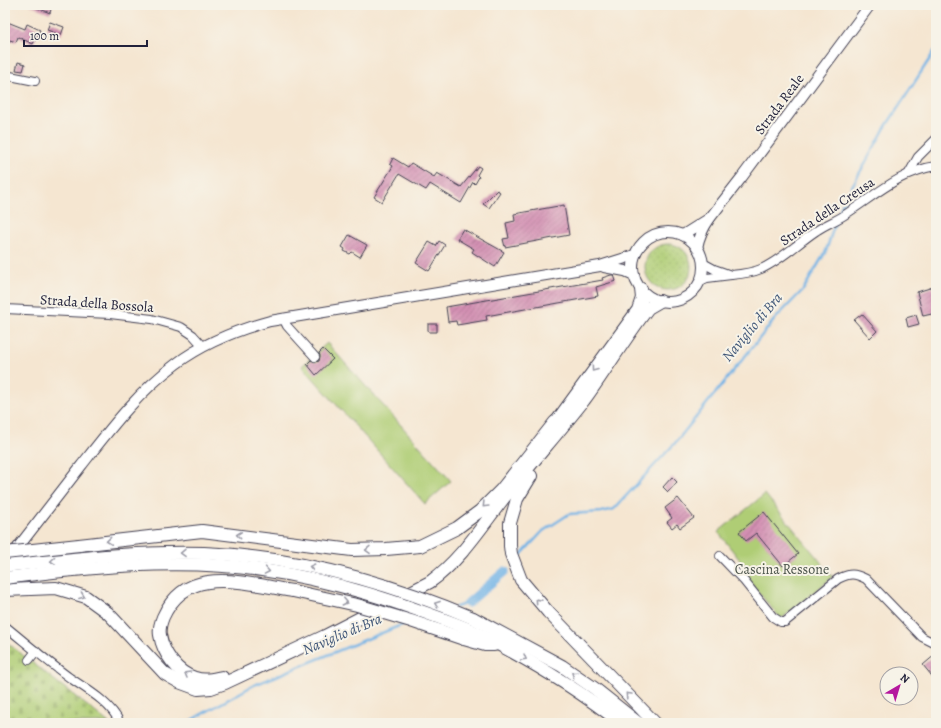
<svg xmlns="http://www.w3.org/2000/svg" width="941" height="728" font-family="Alegreya,serif">
<style>
.grass{fill:url(#grass-dots);stroke:#687858}
.cemetery{fill:url(#cemetery-stones);stroke:#687858}
.garden{fill:#afcd74;stroke:#687858}
.lines{fill:none;stroke-linecap:round;stroke-linejoin:round}
.stream{stroke:#72b3e6;stroke-width:2.5}
.canal{stroke:#72b3e6;stroke-width:9}
.building{fill:url(#building-hatch)}
.minor-casing{stroke:#423f52;stroke-width:10}
.major-casing{stroke:#423f52;stroke-width:12}
.highway-casing{stroke:#423f52;stroke-width:14}
.minor{stroke:#fff;stroke-width:8}
.major{stroke:#fff;stroke-width:10}
.highway{stroke:#fff;stroke-width:12}
.highway-bridge-casing{stroke:#423f52;stroke-width:14;stroke-linecap:butt}
.highway-bridge{stroke:#fff;stroke-width:12}
.oneway{stroke:#9c9ca7}
.labels{text-anchor:middle;stroke-width:4;stroke-linejoin:round;paint-order:stroke}
.street-label{font-size:14px;fill:#22223b;stroke:#f7f3e8}
.park-label{font-size:14px;fill:#4c554c;stroke:#f7f3e8}
.water-label{font-size:15px;font-style:italic;fill:#3e5577;stroke:#f7f3e8}
</style>
<defs>
<pattern id="grass-dots" width="8" height="8" patternUnits="userSpaceOnUse"><rect width="8" height="8" fill="#afcd74"/><path d="M2 2h.1M6 6h.1" fill="none" stroke="#96b065" stroke-width="1.8" stroke-linecap="round"/></pattern>
<pattern id="cemetery-stones" width="16" height="16" patternUnits="userSpaceOnUse"><rect width="16" height="16" fill="#afcd74"/><path d="M2 7V4a2 2 0 0 1 4 0v3zM10 15v-3a2 2 0 0 1 4 0v3z" fill="#96b065"/></pattern>
<pattern id="building-hatch" width="6" height="6" patternUnits="userSpaceOnUse"><rect width="6" height="6" fill="#d38fb2"/><path d="M-1 1l2-2M0 6l6-6M5 7l2-2" fill="none" stroke="#ab7492"/></pattern>
</defs>
<rect width="100%" height="100%" fill="#f7f3e8"/>
<filter id="ink" filterUnits="userSpaceOnUse"><feTurbulence type="fractalNoise" baseFrequency=".025" numOctaves="2"/><feDisplacementMap in="SourceGraphic" scale="8" xChannelSelector="R" yChannelSelector="G"/><feConvolveMatrix kernelMatrix="1 2 1 2 8 2 1 2 1" color-interpolation-filters="sRGB"/></filter>
<filter id="wash" filterUnits="userSpaceOnUse"><feTurbulence type="fractalNoise" baseFrequency=".012" numOctaves="4" result="noise"/><feDisplacementMap in="SourceGraphic" scale="16" xChannelSelector="R" yChannelSelector="G"/><feGaussianBlur stdDeviation="0.9" result="paint"/><feColorMatrix in="noise" values="0 0 0 0 0 0 0 0 0 0 0 0 0 0 0 0 0 1.4 0 .05"/><feComposite in="paint" operator="in"/></filter>
<g filter="url(#wash)">
<rect width="100%" height="100%" fill="#f5e6d1"/>
<circle class="grass" cx="668" cy="267" r="23"/>
<polygon class="cemetery" points="5,641 109,723 5,723"/>
<g class="garden">
<polygon points="327,343 451,481 425,504 302,366"/>
<polygon points="765,494 833,577 781,619 748,580 745,576 746,568 718,532"/>
</g>
<g class="lines">
<g class="stream">
<polyline points="838,216 842,204 885,128 936,49"/>
<polyline points="521,555 543,531 569,514 601,512 614,509 676,442 775,319 803,290 826,251 835,223"/>
<polyline points="456,607 468,603"/>
<polyline points="186,723 254,685 404,624"/>
</g>
<polyline class="canal" points="468,603 505,571"/>
</g>
<g id="blocks">
<g class="building">
<polygon points="30,5 52,5 50,13"/>
<polygon points="5,21 25,29 27,24 40,30 33,44 18,37 16,42 10,40 5,52"/>
<polygon points="50,22 64,27 61,35 47,30"/>
<polygon points="18,62 25,64 23,71 16,70"/>
<polygon points="393,158 408,167 411,163 434,177 437,173 461,187 478,166 481,168 477,175 479,177 475,184 473,182 461,203 430,184 426,190 399,174 382,202 374,197 393,166 390,164"/>
<polygon points="497,190 500,192 489,208 483,204"/>
<polygon points="564,205 569,235 505,247 503,239 509,238 506,223 515,221 514,214"/>
<polygon points="463,229 504,252 495,267 472,252 474,249 457,239"/>
<polygon points="349,235 367,245 360,257 352,252 350,254 344,251 345,249 342,247"/>
<polygon points="439,241 445,245 429,271 416,263 429,242 436,246"/>
<polygon points="611,275 614,275 616,281 596,287 598,296 486,316 487,320 457,325 456,321 448,322 446,307 603,280 602,278"/>
<polygon points="933,287 936,300 936,313 923,316 917,292"/>
<polygon points="862,314 877,331 870,338 854,320"/>
<polygon points="916,315 919,324 908,327 906,318"/>
<polygon points="428,324 437,324 437,332 429,332 428,330"/>
<polygon points="323,349 333,359 316,375 307,364 311,360 316,362 319,361 320,356 319,353"/>
<polygon points="672,477 677,482 668,492 663,487"/>
<polygon points="678,498 694,518 680,528 677,524 672,528 667,522 672,518 665,508"/>
<polygon points="764,512 798,554 783,566 756,533 746,541 739,532"/>
<polygon points="936,654 936,681 923,665"/>
</g>
</g>
</g>
<g filter="url(#ink)">
<use href="#blocks" fill-opacity="0" stroke="#423f52" stroke-width="1"/>
<g class="lines">
<defs>
<g id="minor">
<polyline points="5,75 35,81"/>
<polyline points="909,173 918,157 936,139"/>
<path d="M731 275C742 274 752 273 761 269 781 260 798 243 816 231 826 224 836 221 846 214 874 196 901 171 936 166"/>
<polyline points="700,281 707,278 731,275 714,269 703,263"/>
<polyline points="5,309 110,314 152,319 181,327 193,335 203,346"/>
<polyline points="283,318 287,326 315,357"/>
<path d="M720 556 744 581 773 617 781 622H785L838 579C850 573 854 573 866 579L922 637 934 643 936 642"/>
<path d="M5 626C26 643 48 662 70 678 88 690 111 703 120 723"/>
<polyline points="29,660 36,651"/>
</g>
<g id="major">
<polyline points="710,218 742,177 870,5"/>
<circle cx="668" cy="267" r="35"/>
<path d="M683 235 710 218C703 228 699 236 697 248"/>
<polyline points="604,267 625,271 634,275"/>
<path d="M12 555C35 525 58 496 81 466 110 429 138 392 176 364 204 343 237 330 270 321L600 266 635 255"/>
</g>
<g id="highway">
<polyline points="551,429 638,310 642,298 641,289"/>
<polyline points="531,476 517,499 510,523 510,546 511,554 521,580 548,612 655,723"/>
<polyline points="79,545 202,531 352,550 386,549 420,546 457,528 480,511 501,490 555,422"/>
<path d="M5 590 56 588 86 597 108 613 165 674 179 682 198 689 211 688 225 683 325 636 430 582C462 559 483 524 507 494 532 462 559 432 584 400 606 370 625 338 648 308L660 301"/>
<polyline points="473,618 562,666 594,688 638,723"/>
<path d="M469 629C523 656 574 686 621 723"/>
<polyline points="464,639 485,645 494,645"/>
<path d="M222 677C213 679 204 681 195 678 177 673 163 653 160 635 159 630 161 622 163 617 172 597 186 585 208 582 231 578 269 587 293 591"/>
</g>
</defs>
<use href="#minor" class="minor-casing"/>
<use href="#major" class="major-casing"/>
<use href="#highway" class="highway-casing"/>
<use href="#minor" class="minor"/>
<use href="#major" class="major"/>
<use href="#highway" class="highway"/>
<defs>
<g id="highway-bridge">
<polyline points="5,553 79,545"/>
<path d="M5 566C71 559 137 551 204 553 297 557 388 582 473 618"/>
<path d="M5 578C90 567 177 558 262 570 334 580 402 603 469 629"/>
<polyline points="293,591 357,605 411,621 464,639"/>
</g>
</defs>
<use href="#highway-bridge" class="highway-bridge-casing"/>
<use href="#highway-bridge" class="highway-bridge"/>
</g>
<defs><path id="oneway-chevron" d="M-2-3.5L2.5 0L-2 3.5" fill="none" stroke-width="1.6" stroke-linecap="round" stroke-linejoin="round"/></defs>
<g class="oneway">
<use href="#oneway-chevron" transform="translate(594 369) rotate(126)"/>
<use href="#oneway-chevron" transform="translate(485 505) rotate(134)"/>
<use href="#oneway-chevron" transform="translate(239 535) rotate(-174)"/>
<use href="#oneway-chevron" transform="translate(109 541) rotate(174)"/>
<use href="#oneway-chevron" transform="translate(368 550) rotate(179)"/>
<use href="#oneway-chevron" transform="translate(183 553) rotate(179)"/>
<use href="#oneway-chevron" transform="translate(53 561) rotate(174)"/>
<use href="#oneway-chevron" transform="translate(312 567) rotate(-168)"/>
<use href="#oneway-chevron" transform="translate(267 571) rotate(10)"/>
<use href="#oneway-chevron" transform="translate(82 596) rotate(21)"/>
<use href="#oneway-chevron" transform="translate(538 601) rotate(-131)"/>
<use href="#oneway-chevron" transform="translate(345 602) rotate(13)"/>
<use href="#oneway-chevron" transform="translate(437 604) rotate(-160)"/>
<use href="#oneway-chevron" transform="translate(524 658) rotate(30)"/>
<use href="#oneway-chevron" transform="translate(187 674) rotate(-150)"/>
<use href="#oneway-chevron" transform="translate(574 674) rotate(-146)"/>
<use href="#oneway-chevron" transform="translate(628 695) rotate(-133)"/>
</g>
</g>
<g class="labels">
<g class="street-label">
<text transform="translate(779 104) rotate(-53)" y="5">Strada Reale</text>
<text transform="translate(827 211) rotate(-34)" y="5">Strada della Creusa</text>
<text transform="translate(97 303) rotate(4)" y="5">Strada della Bossola</text>
</g>
<g class="park-label">
<text x="782" y="574">Cascina Ressone</text>
</g>
<g class="water-label">
<text transform="translate(752 327) rotate(-50)" y="5">Naviglio di Bra</text>
<text transform="translate(342 634) rotate(-23)" y="5">Naviglio di Bra</text>
</g>
</g>
<rect width="941" height="728" fill="none" stroke="#f7f3e8" stroke-width="20"/>
<g transform="translate(899 686) rotate(38)"><circle r="19" fill="#f7f3e8" stroke="#a29fa3"/>
<path d="M0-3L7 15L0 10L-7 15Z" fill="#b5179e"/>
<text y="-6" font-size="11" font-weight="bold" text-anchor="middle" fill="#22223b">N</text>
</g>
<path d="M24 40v6h123v-6" fill="none" stroke="#22223b" stroke-width="2"/>
<text x="30" y="40" font-size="12" fill="#22223b" stroke="#f7f3e8" stroke-width="3" paint-order="stroke">100 m</text>
</svg>
